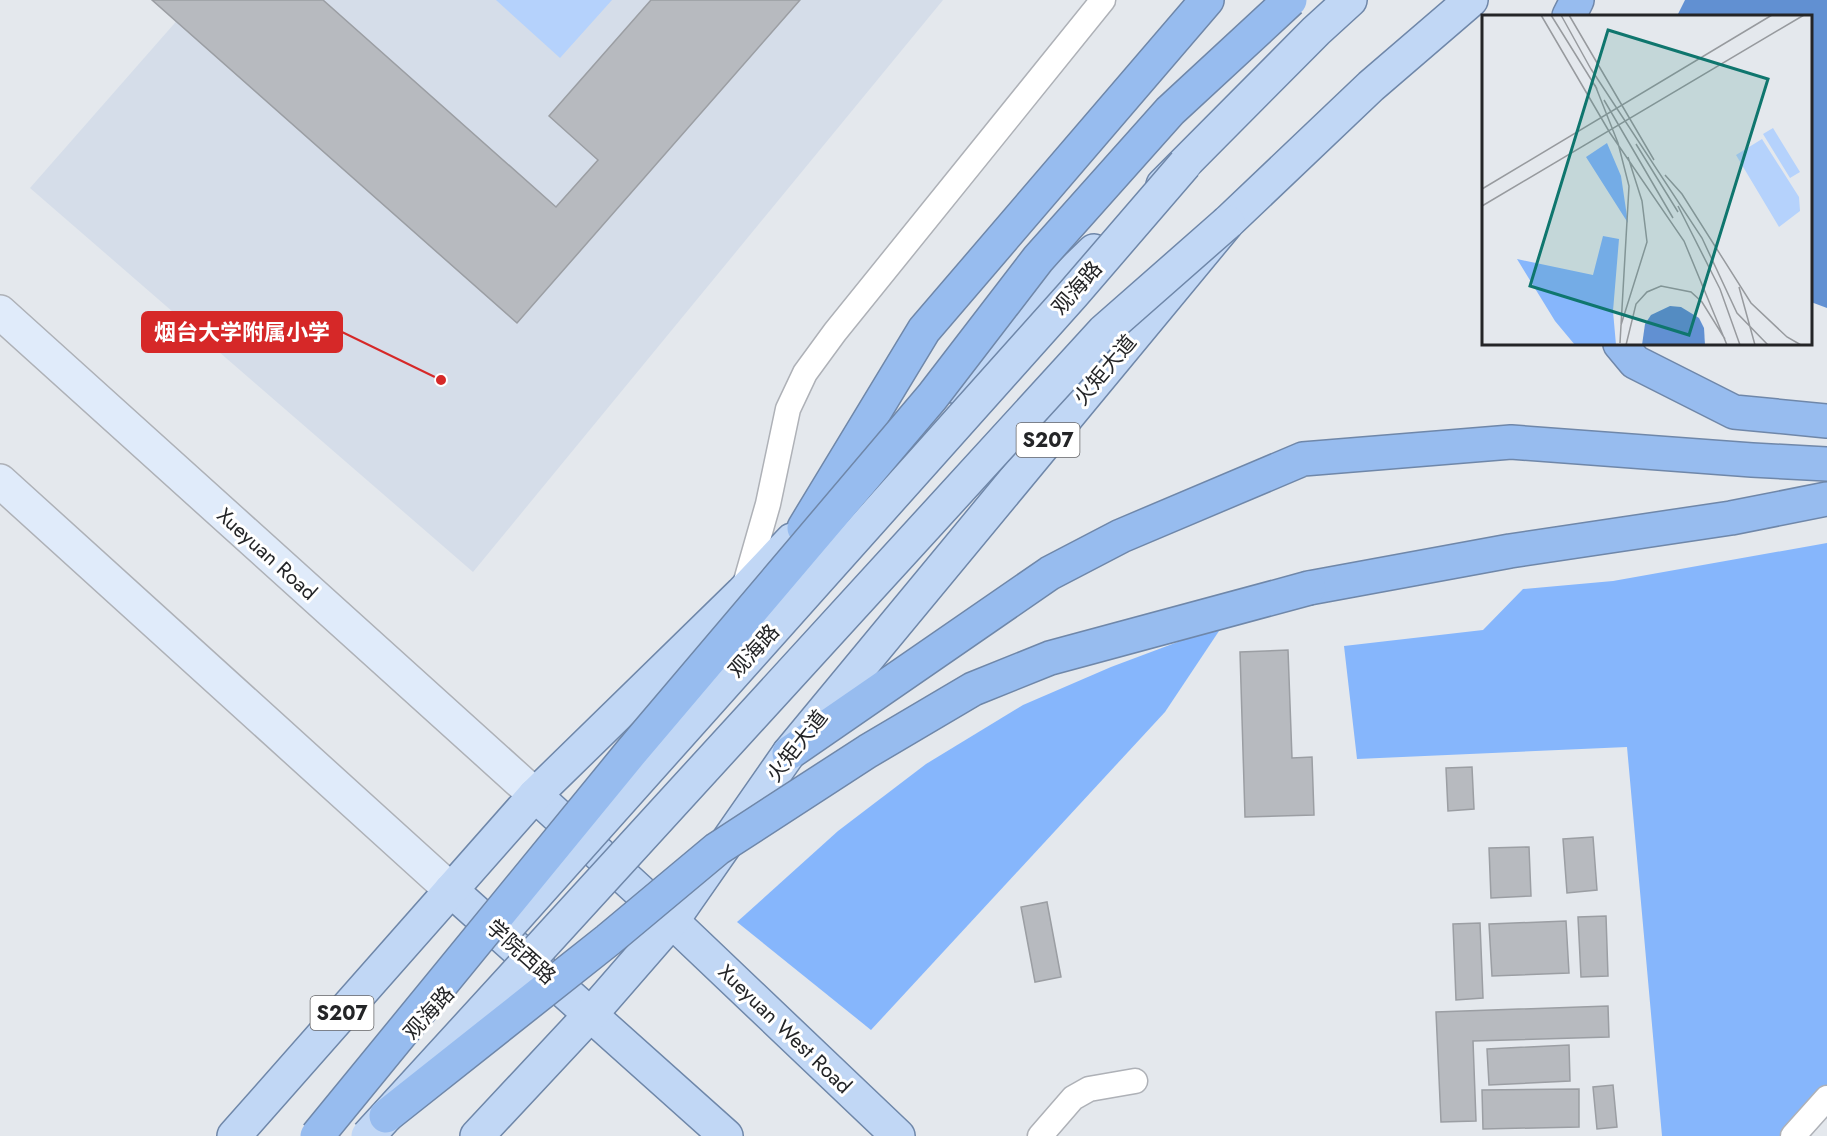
<svg xmlns="http://www.w3.org/2000/svg" width="1827" height="1136" font-family="Jost,'Noto Sans SC',sans-serif">
<style>
.built{fill:#d5dde9}
.green{fill:#b5d2fc}
.forest{fill:#86b6fc}
.water{fill:#6190d2}
.building{fill:#b7babf;stroke:#9b9ea3;stroke-width:1.5}
.lines{fill:none;stroke-linecap:round;stroke-linejoin:round}
.minor-casing{stroke:#aeb1b7;stroke-width:27}
.secondary-casing{stroke:#aeb1b7;stroke-width:36}
.primary-casing{stroke:#6f87a9;stroke-width:36}
.motorway-casing{stroke:#6f87a9;stroke-width:36}
.minor{stroke:#fff;stroke-width:24}
.secondary{stroke:#e0ebfa;stroke-width:33}
.primary{stroke:#c1d7f5;stroke-width:33}
.motorway{stroke:#97bcef;stroke-width:33}
.primary-bridge-casing{stroke:#6f87a9;stroke-width:36;stroke-linecap:butt}
.motorway-bridge-casing{stroke:#6f87a9;stroke-width:36;stroke-linecap:butt}
.primary-bridge{stroke:#c1d7f5;stroke-width:33}
.motorway-bridge{stroke:#97bcef;stroke-width:33}
.labels{text-anchor:middle;stroke-width:6;stroke-linejoin:round;paint-order:stroke}
.shield{fill:#fff;stroke:#666668;stroke-width:1.5}
.shield-label{font-size:20px;font-weight:bold;fill:#242527}
.street-label{font-size:21px;fill:#242527;stroke:#fff}
.inset-road{fill:none;stroke:#979a9e;stroke-width:1.5}
.view{fill:#0f766e;fill-opacity:0.15;stroke:#0f766e;stroke-width:3}
.inset-edge{fill:none;stroke:#242527;stroke-width:3}
.leader{fill:none;stroke:#d62828;stroke-width:2}
.callout-dot{fill:#d62828;stroke:#fff;stroke-width:2}
.callout{fill:#d62828;stroke:#d62828;stroke-width:2}
.callout-label{font-size:22px;text-anchor:middle;font-weight:bold;fill:#fff}
</style>
<rect width="100%" height="100%" fill="#e4e8ed"/>
<polygon class="built" points="195,0 943,0 473,572 30,188"/>
<polygon class="green" points="496,0 612,0 560,58"/>
<g class="forest">
<polygon points="1827,543 1827,1102 1796,1136 1662,1136 1627,747 1357,759 1344,646 1483,630 1523,589 1613,581"/>
<polygon points="1223,625 1165,712 871,1030 737,922 838,831 926,764 1023,705 1111,667"/>
</g>
<polygon class="water" points="1685,0 1827,0 1827,308 1811,302 1810,16 1677,16"/>
<g class="building">
<polygon points="152,0 323,0 556,207 598,160 549,116 651,0 800,0 517,323"/>
<polygon points="1288,650 1292,758 1312,757 1314,815 1245,817 1240,652"/>
<polygon points="1472,767 1474,809 1448,811 1446,768"/>
<polygon points="1593,837 1597,890 1567,893 1563,839"/>
<polygon points="1529,847 1531,896 1491,898 1489,848"/>
<polygon points="1047,902 1061,977 1035,982 1021,907"/>
<polygon points="1606,916 1608,976 1581,977 1578,917"/>
<polygon points="1566,921 1569,973 1492,976 1489,924"/>
<polygon points="1480,923 1483,998 1456,1000 1453,924"/>
<polygon points="1608,1006 1609,1037 1473,1041 1476,1121 1441,1122 1436,1012"/>
<polygon points="1569,1045 1570,1081 1489,1085 1487,1049"/>
<polygon points="1613,1085 1617,1127 1597,1129 1593,1087"/>
<polygon points="1579,1089 1579,1127 1483,1129 1482,1090"/>
</g>
<g class="lines">
<defs>
<g id="minor">
<polyline points="744,588 768,504 788,409 805,373 835,332 1103,0"/>
<polyline points="1040,1136 1073,1098 1089,1089 1135,1081"/>
<polyline points="1793,1136 1827,1098"/>
</g>
<g id="secondary">
<polyline points="0,312 535,795"/>
<polyline points="0,481 451,890"/>
</g>
<g id="primary">
<polyline points="1163,185 1316,31 1350,0"/>
<polyline points="953,386 1094,251"/>
<polyline points="535,795 672,921 898,1136"/>
<polyline points="451,890 726,1136"/>
<polyline points="234,1136 535,795 742,593 792,540"/>
<polyline points="477,1136 591,1014 672,921 789,753 1228,222 1371,86 1471,0"/>
</g>
<g id="motorway">
<polyline points="1569,16 1577,0"/>
<polyline points="1620,344 1635,362 1734,412 1827,421"/>
<polyline points="804,528 924,330 1207,0"/>
<polyline points="1309,588 1510,551 1731,518 1827,499"/>
<polyline points="789,753 1050,573 1121,536 1303,459 1511,442 1752,460 1827,464"/>
</g>
</defs>
<use href="#minor" class="minor-casing"/>
<use href="#secondary" class="secondary-casing"/>
<use href="#primary" class="primary-casing"/>
<use href="#motorway" class="motorway-casing"/>
<use href="#minor" class="minor"/>
<use href="#secondary" class="secondary"/>
<use href="#primary" class="primary"/>
<use href="#motorway" class="motorway"/>
<defs>
<g id="primary-bridge">
<polyline points="509,925 1073,294 1185,164"/>
<polyline points="368,1136 1104,331 1228,222"/>
</g>
<g id="motorway-bridge">
<polyline points="386,1116 608,940 717,849 868,751 973,689 1050,658 1309,588"/>
<polyline points="317,1136 632,751 932,397 1038,259 1170,111 1290,0"/>
</g>
</defs>
<use href="#primary-bridge" class="primary-bridge-casing"/>
<use href="#motorway-bridge" class="motorway-bridge-casing"/>
<use href="#primary-bridge" class="primary-bridge"/>
<use href="#motorway-bridge" class="motorway-bridge"/>
</g>
<g class="labels">
<g class="shield">
<rect x="1016.5" y="423" width="63" height="34" rx="4.5"/>
<rect x="310.5" y="996" width="63" height="34" rx="4.5"/>
</g>
<g class="shield-label">
<text x="1048" y="447">S207</text>
<text x="342" y="1020">S207</text>
</g>
<g class="street-label">
<text transform="translate(1077 288) rotate(-49)" y="7">观海路</text>
<text transform="translate(1105 370) rotate(-50)" y="7">火矩大道</text>
<text transform="translate(267 554) rotate(42)" y="7">Xueyuan Road</text>
<text transform="translate(754 651) rotate(-48)" y="7">观海路</text>
<text transform="translate(797 746) rotate(-52)" y="7">火矩大道</text>
<text transform="translate(521 952) rotate(42)" y="7">学院西路</text>
<text transform="translate(429 1013) rotate(-48)" y="7">观海路</text>
<text transform="translate(785 1029) rotate(44)" y="7">Xueyuan West Road</text>
</g>
</g>
<g transform="translate(1482 15)">
<rect width="330" height="330" fill="#e4e8ed"/>
<path d="M291 113 318 157 308 163 281 119ZM280 124 317 182 318 196 297 212 254 140Z" fill="#b5d2fc"/>
<path d="M125 128 139 161 146 208 104 142ZM121 221 137 224 131 296 134 330H93L73 306 35 244 111 260Z" fill="#86b6fc"/>
<path d="M188 291 199 292 217 303 222 313 223 330H160L163 309 169 300Z" fill="#6190d2"/>
<path class="inset-road" d="M59 0 128 118 202 226 245 330M69 0 115 74M79 0 110 56M87 0 172 145M109 54 220 223 255 298 286 330M113 70 136 128 147 171 138 328M122 85 191 203M154 129 196 197M183 160 200 179 269 288 305 322 319 330M0 174 290 0M0 191 322 0M196 191 238 274 258 330M257 272 273 330M139 310 165 227 160 186 146 142M144 330 154 289 165 277 179 271 209 277 220 287 243 324"/>
<path class="view" d="M126 15 286 64 207 320 48 271Z"/>
<rect width="330" height="330" class="inset-edge"/>
</g>
<path class="leader" d="M441 380L342 332"/>
<circle class="callout-dot" cx="441" cy="380" r="6"/>
<rect class="callout" x="142" y="312" width="200" height="40" rx="6"/>
<g class="callout-label">
<text x="242" y="340">烟台大学附属小学</text>
</g>
</svg>
